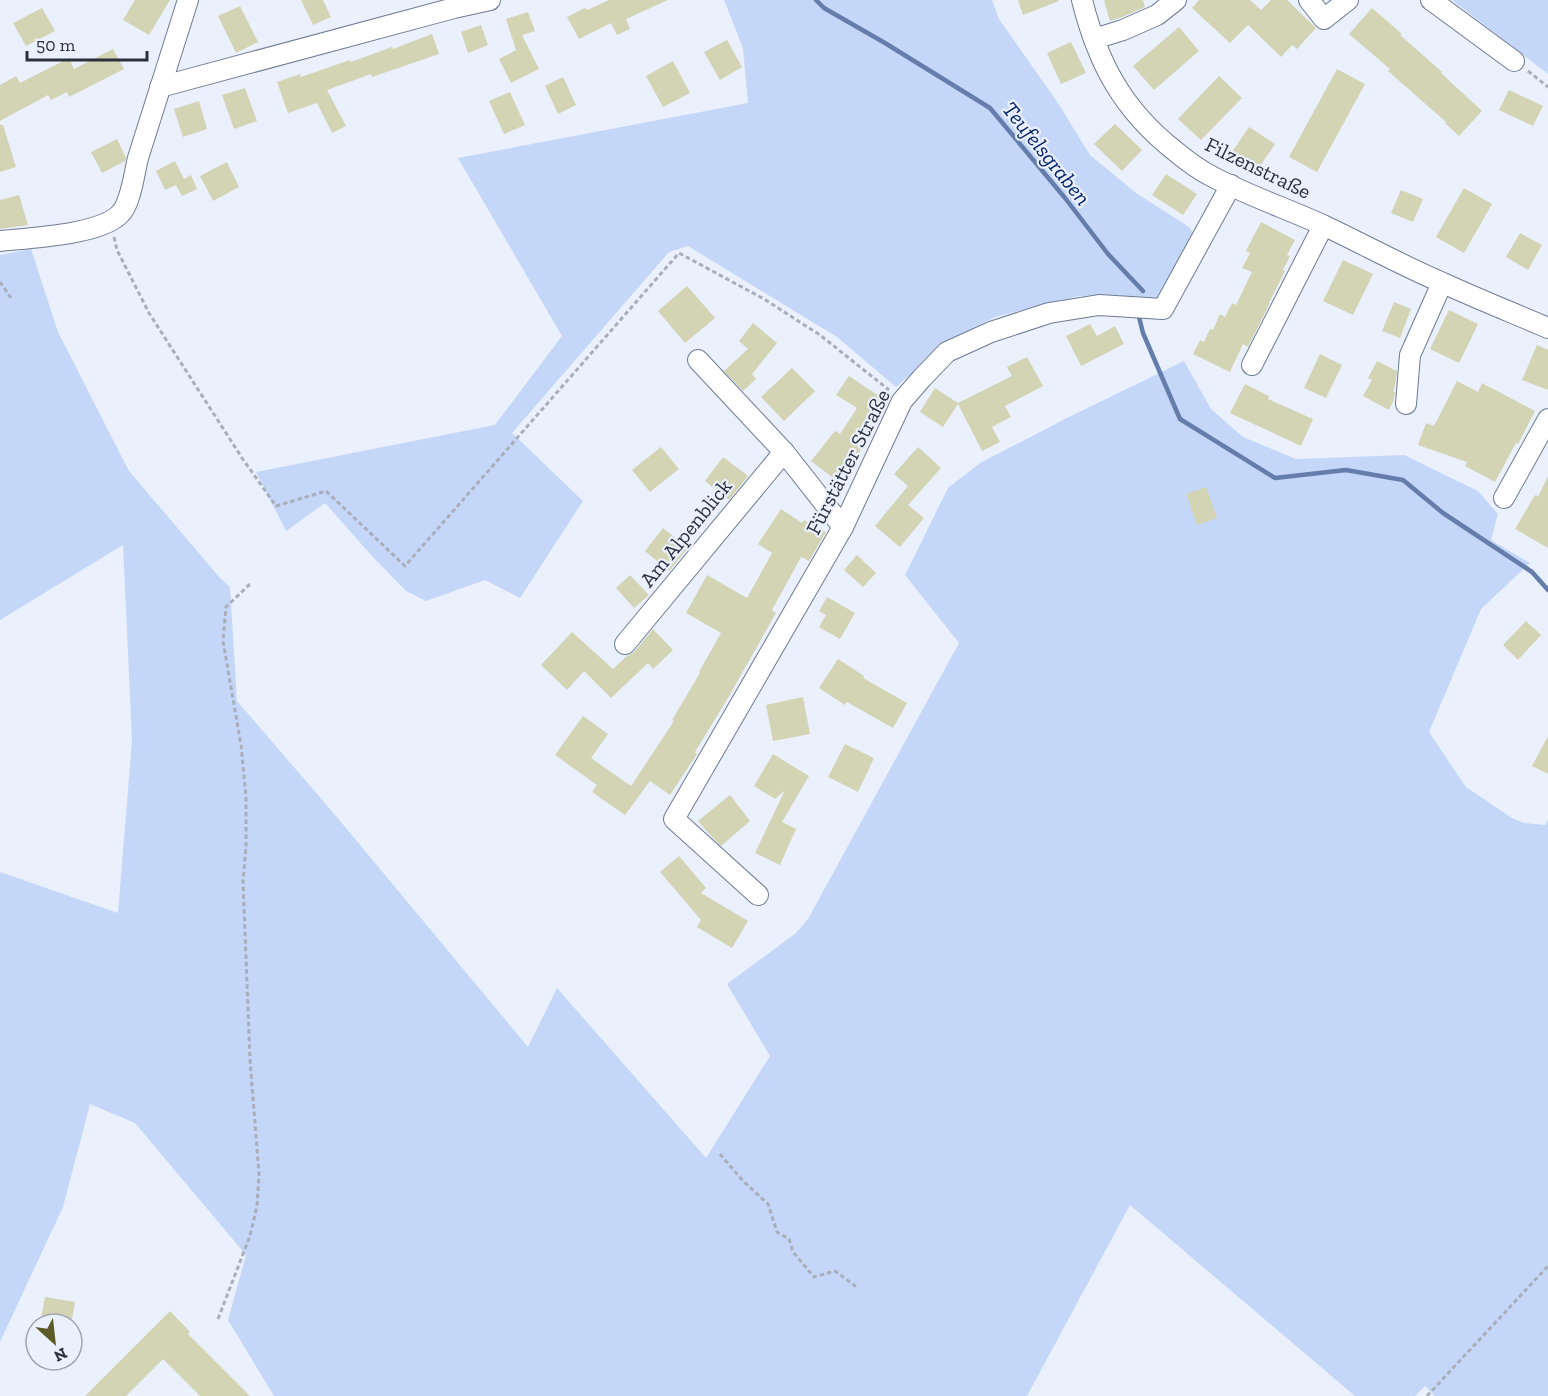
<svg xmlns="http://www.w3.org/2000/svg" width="1548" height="1396" font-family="'Zilla Slab',serif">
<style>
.green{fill:#c5d7f8}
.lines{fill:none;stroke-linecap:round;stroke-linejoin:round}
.stream{stroke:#657daa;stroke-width:4.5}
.building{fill:#d3d4b3}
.minor-casing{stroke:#6d7b95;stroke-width:22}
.path{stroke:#a8aeba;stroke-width:3;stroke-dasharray:4.5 3;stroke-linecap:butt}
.minor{stroke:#fff;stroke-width:20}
.labels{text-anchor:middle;stroke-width:4.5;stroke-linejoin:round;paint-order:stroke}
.street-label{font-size:21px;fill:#2b313c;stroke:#eaf0fc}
.water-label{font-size:22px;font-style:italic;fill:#06266a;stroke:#eaf0fc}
</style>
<rect width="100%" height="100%" fill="#eaf0fc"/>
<g class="green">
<polygon points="724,0 992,0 999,19 1058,103 1090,155 1136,193 1189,227 1195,236 1161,302 1079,296 995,317 951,339 896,387 837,337 688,246 669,252 512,433 583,501 520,598 485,580 426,601 406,591 372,556 325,503 286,531 256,472 495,425 562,336 458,158 748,103 743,48"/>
<polygon points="1452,0 1548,0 1548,74"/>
<polygon points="31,249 58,332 129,471 220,578 230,587 237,701 336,816 528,1047 557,988 706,1158 770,1056 727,984 796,933 808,919 959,643 905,575 948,488 980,463 1069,417 1184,361 1211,409 1243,437 1296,459 1404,455 1478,491 1498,514 1491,540 1530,563 1481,609 1429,732 1466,787 1512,818 1524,823 1545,825 1548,820 1548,1396 1435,1396 1425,1386 1415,1396 1355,1396 1130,1205 1027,1396 274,1396 228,1320 246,1255 135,1123 90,1104 63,1207 0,1342 0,872 118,913 132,741 123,545 0,620 0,255"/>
</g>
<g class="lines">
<g class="stream">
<polyline points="816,0 824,8 885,43 990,108 1065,198 1108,254 1143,291"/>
<polyline points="1139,317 1143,333 1180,419 1275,478 1346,470 1403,480 1443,513 1532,572 1548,590"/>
</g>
</g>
<g class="building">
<polygon points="135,0 170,0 149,35 123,20"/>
<polygon points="301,0 323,0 331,17 313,25"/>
<polygon points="609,0 668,0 626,19 630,29 617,35 611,23 579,39 567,17 585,8 587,10"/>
<polygon points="1018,0 1058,0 1059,1 1023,15"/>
<polygon points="1104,0 1143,0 1145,7 1120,18 1110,21"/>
<polygon points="1199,0 1250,0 1261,10 1271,0 1287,0 1316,28 1297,49 1292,45 1281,57 1248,25 1230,43 1192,8"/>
<polygon points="240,6 258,42 236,53 218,16"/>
<polygon points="42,8 55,31 26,46 13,23"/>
<polygon points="1372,8 1402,34 1400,35 1442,72 1441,73 1482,111 1459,136 1445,123 1446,122 1388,71 1390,69 1349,34"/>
<polygon points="528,12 535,31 522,35 539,69 511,83 499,59 516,50 506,19"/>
<polygon points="481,25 488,45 468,53 461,32"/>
<polygon points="1179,27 1199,51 1154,90 1133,66"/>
<polygon points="432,34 439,54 372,77 371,74 327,90 346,126 332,133 317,103 288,113 277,82 300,74 301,77 350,60 351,62 392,47 393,49"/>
<polygon points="727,40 742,67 720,80 704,52"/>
<polygon points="1071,42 1086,73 1061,84 1047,53"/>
<polygon points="113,49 124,69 69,97 67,92 51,100 48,95 0,121 0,85 16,76 20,83 69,58 74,69"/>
<polygon points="673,61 690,93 663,107 646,76"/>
<polygon points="1337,69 1365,84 1317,172 1289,157"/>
<polygon points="1219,76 1242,98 1201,140 1178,119"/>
<polygon points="563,77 576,105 558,114 545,86"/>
<polygon points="245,88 257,121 234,129 222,95"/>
<polygon points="1509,90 1543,106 1533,126 1499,110"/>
<polygon points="510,92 525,125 504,134 489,101"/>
<polygon points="199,101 207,129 183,137 174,109"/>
<polygon points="1115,124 1142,150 1122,171 1094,144"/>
<polygon points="0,125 3,125 16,167 0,172"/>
<polygon points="1249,127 1275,144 1258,169 1232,152"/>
<polygon points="117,139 126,158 125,161 102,173 91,152"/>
<polygon points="175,161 184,179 191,175 197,189 182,196 176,185 165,190 156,171"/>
<polygon points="227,162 239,187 213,201 200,176"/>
<polygon points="1166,174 1197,194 1183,215 1152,195"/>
<polygon points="1464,188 1492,204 1464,253 1436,237"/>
<polygon points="1401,190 1423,199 1413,222 1391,213"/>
<polygon points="19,195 28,225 0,229 0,200"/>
<polygon points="1261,222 1295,240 1287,255 1290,256 1283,270 1285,271 1269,303 1270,303 1248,347 1243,344 1230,372 1193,354 1200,340 1204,342 1210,329 1213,330 1220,314 1225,317 1232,303 1236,305 1252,272 1242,268 1250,253 1246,251"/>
<polygon points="1520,233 1542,245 1528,270 1506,257"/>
<polygon points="1343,260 1373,274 1353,315 1323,301"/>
<polygon points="687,286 715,318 685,343 658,311"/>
<polygon points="1394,302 1411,309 1400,338 1382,331"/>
<polygon points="1449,310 1478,324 1459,363 1430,349"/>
<polygon points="753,323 777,343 752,374 756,379 743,391 724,371 748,349 739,341"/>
<polygon points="1090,324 1097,336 1115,326 1124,344 1081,366 1066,336"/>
<polygon points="1537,345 1548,350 1548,390 1522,380"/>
<polygon points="1320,354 1342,365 1326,398 1304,388"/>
<polygon points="1027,357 1043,386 1005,406 1011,417 992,427 1000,442 982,451 958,404 943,427 920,412 935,388 958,403 1012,376 1007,367"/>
<polygon points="1377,361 1397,371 1395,386 1393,391 1395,392 1394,399 1389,410 1363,396 1372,380 1368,378"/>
<polygon points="792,368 815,391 784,421 761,397"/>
<polygon points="849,376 888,402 884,411 859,449 861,450 837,481 811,461 835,431 840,434 857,408 836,395"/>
<polygon points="1457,381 1478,392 1482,383 1535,411 1518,444 1516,443 1495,482 1465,466 1467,462 1418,445 1426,423 1434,426"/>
<polygon points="1245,384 1269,396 1268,399 1313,419 1301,446 1230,413"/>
<polygon points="661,447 679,469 650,492 632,470"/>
<polygon points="918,447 941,468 908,505 924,518 900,547 875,526 908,486 894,474"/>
<polygon points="723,457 748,476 729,500 705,481"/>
<polygon points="1548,476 1548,548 1515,529 1535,495 1538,497"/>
<polygon points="1206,487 1217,518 1197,525 1186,494"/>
<polygon points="781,509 802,523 804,520 826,532 809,561 801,557 772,610 776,613 728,698 695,752 697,754 670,795 650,781 625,815 592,792 597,785 555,755 583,716 608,734 591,758 631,786 674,721 672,720 700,673 699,672 721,633 686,613 707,575 747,598 772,553 758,544"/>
<polygon points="663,528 688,548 669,571 645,551"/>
<polygon points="857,555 876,573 863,587 844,570"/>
<polygon points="630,575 649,595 634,608 616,588"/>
<polygon points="827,597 855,613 840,639 819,627 826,615 819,611"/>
<polygon points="1526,621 1541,635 1518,660 1503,645"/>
<polygon points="653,629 673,650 653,669 648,663 611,698 584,671 567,690 541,665 572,632 613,669 627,656 634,652"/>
<polygon points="838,659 864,676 863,678 907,703 893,728 847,702 845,705 819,688"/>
<polygon points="803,697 810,734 773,741 766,705"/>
<polygon points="1548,736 1548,774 1532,766"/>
<polygon points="845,744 874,758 858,792 828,777"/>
<polygon points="773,754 809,776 782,822 796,829 780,865 755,853 785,790 775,799 754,786"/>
<polygon points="730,795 750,821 721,846 710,835 698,821"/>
<polygon points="679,856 706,888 701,893 748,921 732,948 697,927 701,920 660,872"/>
<polygon points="45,1297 75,1302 71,1324 40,1324"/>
<polygon points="170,1311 190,1332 188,1334 250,1396 200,1396 163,1359 126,1396 85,1396"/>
</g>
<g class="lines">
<defs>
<g id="minor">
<path d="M1082 0C1098 64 1123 110 1175 151 1187 161 1199 170 1213 177 1249 196 1288 209 1325 226 1365 245 1403 266 1443 283 1478 299 1513 313 1548 328"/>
<polyline points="1309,0 1324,19 1348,0"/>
<polyline points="1431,0 1514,61"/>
<polyline points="1094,39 1123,30 1157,15 1176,0"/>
<polyline points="160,87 454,8 490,0"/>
<path d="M0 241C28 238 100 235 120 214 131 203 134 174 138 158 155 105 171 53 188 0"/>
<polyline points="698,360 784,452 843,527"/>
<polyline points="1252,365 1323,226"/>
<polyline points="1406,404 1410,355 1442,283"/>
<polyline points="1504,498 1548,419"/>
<polyline points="625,644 784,452"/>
<polyline points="758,895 674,819 843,527 902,401 922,378 947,352 991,332 1049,313 1099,305 1163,309 1231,185"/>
</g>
</defs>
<use href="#minor" class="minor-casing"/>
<g class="path">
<polyline points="1528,71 1548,87"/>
<polyline points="114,237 117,250 149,313 242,458 276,506 326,491 405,566 679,253 764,299 820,335 889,390"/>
<polyline points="0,282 11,298"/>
<polyline points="720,1154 743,1181 768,1204 777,1232 789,1239 793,1252 814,1277 835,1271 858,1288"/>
<polyline points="218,1319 250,1236 257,1206 259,1174 250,1060 243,881 246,846 246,797 241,745 223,641 226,607 250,584"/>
<polyline points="1427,1396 1548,1266"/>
</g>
<use href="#minor" class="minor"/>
</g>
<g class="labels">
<g class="street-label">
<text transform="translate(1258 168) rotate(26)" y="7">Filzenstraße</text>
<text transform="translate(848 462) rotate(-63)" y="7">Fürstätter Straße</text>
<text transform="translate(686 533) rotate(-51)" y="7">Am Alpenblick</text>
</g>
<g class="water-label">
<text transform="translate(1047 153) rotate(51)" y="8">Teufelsgraben</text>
</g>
</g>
<g transform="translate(54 1342) rotate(153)"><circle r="28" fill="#eaf0fc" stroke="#9ea4af" stroke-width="1.5"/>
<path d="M0-4.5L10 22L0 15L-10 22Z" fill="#5b5b28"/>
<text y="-9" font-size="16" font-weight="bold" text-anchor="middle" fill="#2b313c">N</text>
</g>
<path d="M27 51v9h120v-9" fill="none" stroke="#2b313c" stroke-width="3"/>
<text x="36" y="51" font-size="18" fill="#2b313c" stroke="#eaf0fc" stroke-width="4.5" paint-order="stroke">50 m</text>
</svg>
